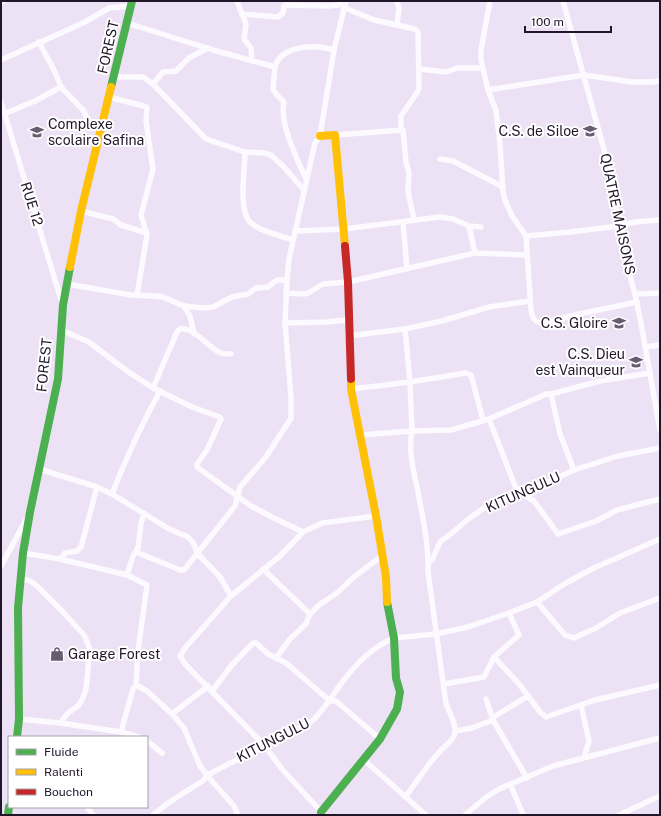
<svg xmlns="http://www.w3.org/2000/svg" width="661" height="816" font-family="'Public Sans',sans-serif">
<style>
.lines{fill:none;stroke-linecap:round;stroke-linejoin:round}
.street{stroke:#fcfafe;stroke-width:5.5}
.fast{stroke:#4caf50;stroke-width:8}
.slow{stroke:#ffc107;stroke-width:8}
.jam{stroke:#c62828;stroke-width:8}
.labels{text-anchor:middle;stroke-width:4;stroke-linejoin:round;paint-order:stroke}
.street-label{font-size:14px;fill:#21152a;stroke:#fff}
.poi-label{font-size:14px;fill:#21152a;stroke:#fff;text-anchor:end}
</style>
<rect width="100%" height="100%" fill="#ece1f5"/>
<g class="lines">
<g class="street">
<polyline points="237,1 246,24 244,39 251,48 252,61"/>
<path d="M490 1 481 50V60L488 90 496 111 500 144 503 192 505 200 512 216 526 236 531 309C532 317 534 323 543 323L579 314 637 302"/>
<polyline points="563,1 608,164 624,254 635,294 641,323 660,430"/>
<polyline points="1,2 4,1"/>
<polyline points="345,8 374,20 415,29 418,32 419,88 418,91 401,116 401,130"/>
<polyline points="242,14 278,17 283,13 284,6 286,5 330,6 345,4"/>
<path d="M127 23 213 50 275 67 273 89 276 94 284 102C279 123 297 159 306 179"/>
<polyline points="397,25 399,8 397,1"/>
<polyline points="39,42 55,72 61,87 84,111 87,119 101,129"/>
<polyline points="1,60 85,22 109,8 131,6"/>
<path d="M275 67C281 45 316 44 334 50"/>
<polyline points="419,69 446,72 457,68 483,68"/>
<polyline points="114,77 143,77 153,84 206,139 245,152 264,153 271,155 283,166 304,190"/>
<polyline points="153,84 163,72 176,71 189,58 208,48"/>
<polyline points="488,90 584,75 632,82 654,82 660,80"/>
<polyline points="109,97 147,107 146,121 153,169 141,215 147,235 137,295"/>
<polyline points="1,102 62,303"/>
<polyline points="4,114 35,101 61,87"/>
<polyline points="335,135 403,130 406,162 409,172 408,191 414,220"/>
<path d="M245 152C245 169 238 209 250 222 259 231 281 236 293 240"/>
<polyline points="440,159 453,161 503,187"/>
<polyline points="81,211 113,219 121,225 147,233"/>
<polyline points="403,222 407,269"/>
<polyline points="469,226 475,253"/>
<polyline points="295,231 344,229 440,217 453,219 469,226 481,227"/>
<polyline points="526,236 570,232 619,226 635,222 660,220"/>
<polyline points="67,284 131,295 155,296 163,297 184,306 203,308 213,307 232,297 248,294 256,288 268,287 277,280 287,280"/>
<polyline points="286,293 304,294 308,293 323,284 348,282 475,253 527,255"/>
<polyline points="635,294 660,293"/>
<polyline points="184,306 190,316 194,334"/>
<polyline points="285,323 326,322 348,320"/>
<path d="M405 329 410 382 412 431C408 452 414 472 418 492 423 519 429 545 428 572L446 704C450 713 456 723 455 733 454 740 446 745 441 750 428 764 417 781 406 796"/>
<polyline points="61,330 89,342 127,371 153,388 192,407 220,417 221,419 207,450 197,464 197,467 251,506 272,517 303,532"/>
<polyline points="348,336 405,329 442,321 489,307 530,301"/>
<polyline points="645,347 660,345"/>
<path d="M153 388 177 332 180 329C194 326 209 349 221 353 224 354 227 354 231 354"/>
<path d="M351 389C389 385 427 380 465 373L471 375 483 420"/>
<polyline points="551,394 560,434 574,470"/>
<polyline points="489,419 519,496"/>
<polyline points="361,435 412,431 451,430 489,419 546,394 551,394 600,381 650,373"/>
<polyline points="39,469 97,487 112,494 169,529 188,537 194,544 197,553 220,577 231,596"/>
<path d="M112 494C126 458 142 424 160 391"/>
<polyline points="522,494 534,501 558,534 596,521 617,510 660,499"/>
<polyline points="136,552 180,570 184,570 235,506 240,487 266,457 291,418 291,397 285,323 287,280 289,259 315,143 320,136 334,50 346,1"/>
<polyline points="23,553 60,559 127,575 147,585 138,651 136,685 133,689 121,732"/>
<polyline points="60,559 65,553 77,551 81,547 97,487"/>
<polyline points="429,562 432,560 440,542 452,533 467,520 487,506 496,502 519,496 574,470 618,456 660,448"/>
<polyline points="1,566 28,516"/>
<polyline points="263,569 310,614"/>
<polyline points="127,575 133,556 138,548 141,524 144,513"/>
<polyline points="21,578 30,581 37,586 63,612 84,635 90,649 86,689 83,698 78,706 68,713 60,723"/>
<polyline points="537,602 565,635 574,638 596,628 620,613 660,598"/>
<polyline points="494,657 520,685 540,712 546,717 595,700 660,685"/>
<polyline points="276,658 290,639 306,624 310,614 319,605 337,593 355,576 382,556"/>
<polyline points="444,684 484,677 494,657 519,635 509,613"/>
<polyline points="136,685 147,691 172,714 184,728 200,766 211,780 234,806 238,815"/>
<polyline points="212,691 231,666 253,643 256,643 268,654 286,663 330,701 336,701 380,739"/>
<polyline points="486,699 493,720 527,778"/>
<polyline points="581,705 589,741 584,757"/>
<polyline points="172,714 208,686"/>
<polyline points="492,718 528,696"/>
<polyline points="19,719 60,723 121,732 139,737"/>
<polyline points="455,731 472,728 493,720"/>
<polyline points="147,741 162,753"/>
<polyline points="364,760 426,815"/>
<polyline points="510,784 523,814"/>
<polyline points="87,807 93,815"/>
<path d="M153 815 168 803 204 780 207 775 311 722C324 710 332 696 343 681 356 664 374 646 394 638L436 634 468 627 509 613 537 602 566 583 594 568 660 539"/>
<polyline points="324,815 282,769 264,745 185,664 180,656 185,648 231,596 280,556 303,532 322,523 376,516"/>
<polyline points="465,815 485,798 499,789 553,766 660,738"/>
<polyline points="619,815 660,796"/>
</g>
<g class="fast">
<polyline points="111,87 132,1"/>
<polyline points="17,737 19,719 18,608 23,553 30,512 58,379 63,305 70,267"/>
<polyline points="321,812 380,739 397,709 400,692 396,678 394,638 387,602"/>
<polyline points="8,815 9,807"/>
</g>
<g class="slow">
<polyline points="320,136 335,135 345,246"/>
<polyline points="70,267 81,211 111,87"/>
<polyline points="351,379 351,389 376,516 386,577 387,602"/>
</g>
<polyline class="jam" points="345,246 348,282 351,379"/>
</g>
<defs>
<symbol id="school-bare" viewBox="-9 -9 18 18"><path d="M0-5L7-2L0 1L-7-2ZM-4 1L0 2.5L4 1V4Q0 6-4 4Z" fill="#685c71" stroke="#fff" stroke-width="2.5" paint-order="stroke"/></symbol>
<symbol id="shop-bare" viewBox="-9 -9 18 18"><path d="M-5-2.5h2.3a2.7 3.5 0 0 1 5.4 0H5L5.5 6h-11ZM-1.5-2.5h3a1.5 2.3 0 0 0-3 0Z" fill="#685c71" stroke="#fff" stroke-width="2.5" paint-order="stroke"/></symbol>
</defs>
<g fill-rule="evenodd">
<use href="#school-bare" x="580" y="121" width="20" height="20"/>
<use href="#school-bare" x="27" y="122" width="20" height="20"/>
<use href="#school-bare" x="609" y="313" width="20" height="20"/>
<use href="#school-bare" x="626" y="352" width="20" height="20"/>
<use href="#shop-bare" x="47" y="644" width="20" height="20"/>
</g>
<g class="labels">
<g class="street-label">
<text transform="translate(108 47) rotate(-77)" y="5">FOREST</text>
<text transform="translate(32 204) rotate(73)" y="5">RUE 12</text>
<text transform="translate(618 214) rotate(78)" y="5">QUATRE MAISONS</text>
<text transform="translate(44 365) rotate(-84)" y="5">FOREST</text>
<text transform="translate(523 492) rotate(-24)" y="5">KITUNGULU</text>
<text transform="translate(273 740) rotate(-27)" y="5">KITUNGULU</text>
</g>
<g class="poi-label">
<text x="48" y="129" text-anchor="start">Complexe<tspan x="48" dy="16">scolaire Safina</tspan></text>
<text x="579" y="136">C.S. de Siloe</text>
<text x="608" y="328">C.S. Gloire</text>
<text x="625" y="359">C.S. Dieu<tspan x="625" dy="16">est Vainqueur</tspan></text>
<text x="68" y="659" text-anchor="start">Garage Forest</text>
</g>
</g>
<rect width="661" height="816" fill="none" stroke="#21152a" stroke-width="4"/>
<rect x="8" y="736" width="140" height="72" fill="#ffffff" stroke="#a6a1aa"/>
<rect x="16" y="749" width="20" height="6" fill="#4caf50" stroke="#a6a1aa"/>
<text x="44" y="756" font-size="12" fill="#21152a">Fluide</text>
<rect x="16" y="769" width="20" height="6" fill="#ffc107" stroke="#a6a1aa"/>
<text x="44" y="776" font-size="12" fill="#21152a">Ralenti</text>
<rect x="16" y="789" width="20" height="6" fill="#c62828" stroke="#a6a1aa"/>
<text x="44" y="796" font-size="12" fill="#21152a">Bouchon</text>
<path d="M525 26v6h86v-6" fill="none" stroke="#21152a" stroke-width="2"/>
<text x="531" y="26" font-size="12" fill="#21152a" stroke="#ffffff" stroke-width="3" paint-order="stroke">100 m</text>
</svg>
